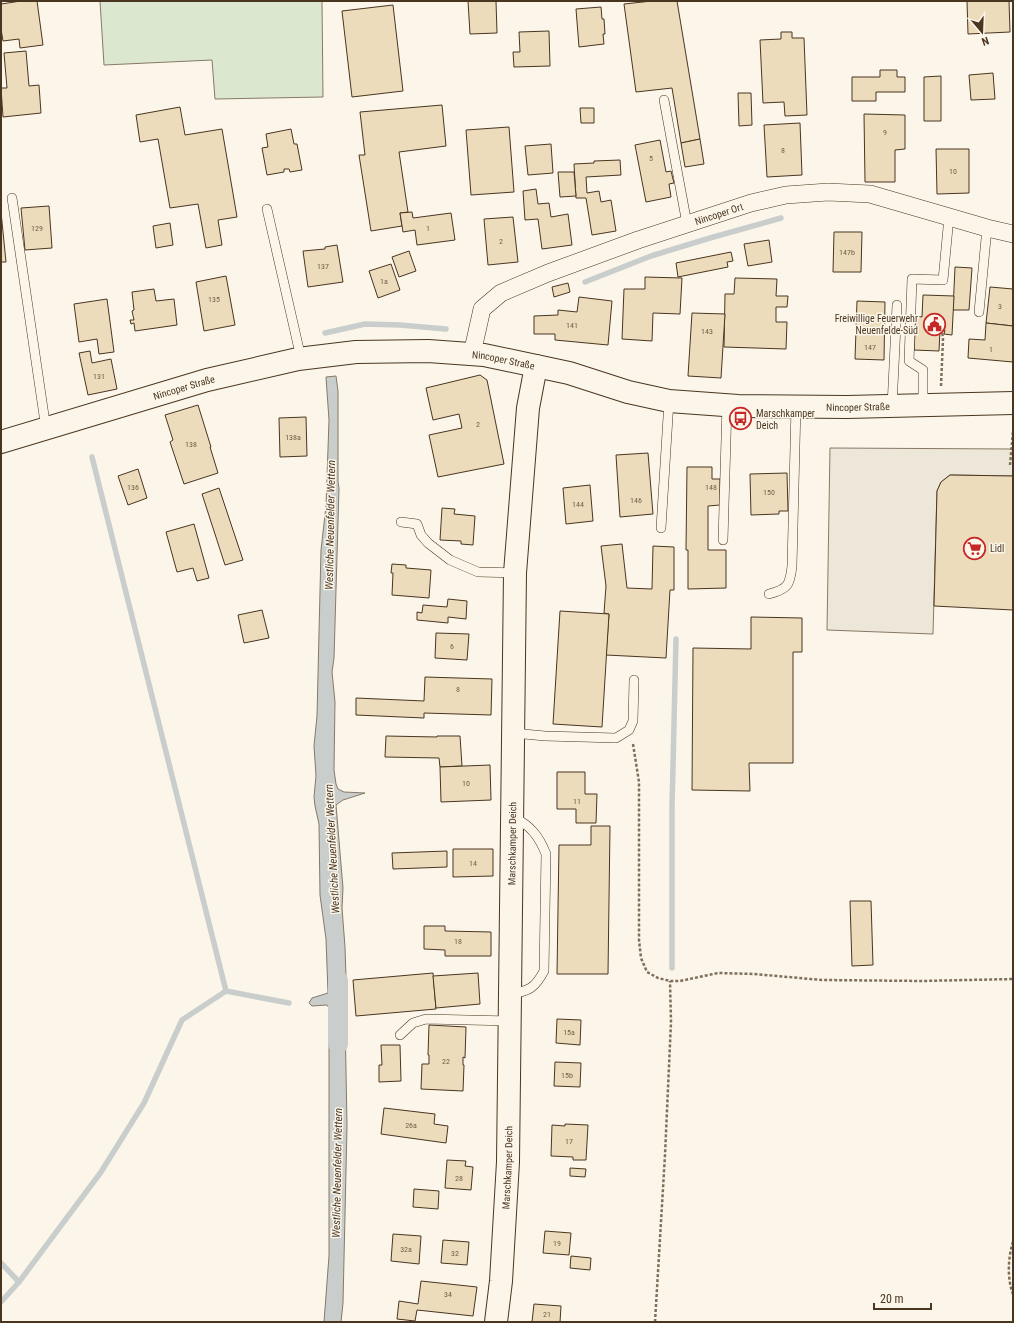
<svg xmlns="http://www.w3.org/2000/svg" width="1014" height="1323" font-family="'Roboto Condensed',sans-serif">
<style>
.green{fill:#dce7d0;stroke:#887966}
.parking{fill:#ede7d9;stroke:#887966}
.water{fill:#c9cecd;stroke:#887966}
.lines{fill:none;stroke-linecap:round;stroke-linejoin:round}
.stream{stroke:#c9cecd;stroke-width:5.5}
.canal{stroke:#c9cecd;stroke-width:20}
.building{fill:#ecdcbc;stroke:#4a3520}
.service-casing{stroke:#4a3520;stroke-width:10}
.minor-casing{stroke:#4a3520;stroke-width:18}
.secondary-casing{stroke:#4a3520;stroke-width:24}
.path{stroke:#7f6f5c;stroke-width:2.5;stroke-dasharray:3 2;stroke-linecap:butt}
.service{stroke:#fbf6e9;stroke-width:9}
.minor{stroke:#fbf6e9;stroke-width:17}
.secondary{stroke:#fbf6e9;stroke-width:22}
.labels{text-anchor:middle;stroke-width:3;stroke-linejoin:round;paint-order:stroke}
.number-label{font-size:8px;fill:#725f47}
.street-label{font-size:10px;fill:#4a3520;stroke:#fbf6e9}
.poi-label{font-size:10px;fill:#4a3520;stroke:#fbf6e9;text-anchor:start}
.water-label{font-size:11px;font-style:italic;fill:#4a3520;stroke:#fbf6e9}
</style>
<rect width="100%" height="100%" fill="#fbf6e9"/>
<polygon class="green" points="100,1 322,1 323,97 215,99 212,60 104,65"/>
<polygon class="parking" points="830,448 1013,449 1013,476 950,475 941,482 937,491 933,634 827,630"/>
<g class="water">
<polygon points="336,376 338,391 338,482 339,488 334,658 332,672 335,702 334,770 336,784 338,789 344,792 365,793 343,800 336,805 343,888 342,908 345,947 347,1007 329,1008 327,1005 312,1006 309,1003 312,998 328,993 326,939 320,895 319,824 315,806 314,797 316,776 314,746 317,716 321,550 326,506 329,420 326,377"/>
<polygon points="339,1016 345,1016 347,1126 343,1303 341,1322 324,1322 329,1256 329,1017"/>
</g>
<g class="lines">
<g class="stream">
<polyline points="585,282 651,256 710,238 781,218"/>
<polyline points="325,333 365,324 400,325 446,329"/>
<polyline points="92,457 226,991 289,1003"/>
<polyline points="672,968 672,808 676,639"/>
<polyline points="1,1263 19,1282"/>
<polyline points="1,1302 19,1282 101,1172 144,1103 182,1020 226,991"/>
</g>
<polyline class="canal" points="338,980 338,1044"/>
</g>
<g class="building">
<polygon points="21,1 37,1 43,45 20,48 19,39 3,41 1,29 1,4"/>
<polygon points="468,1 496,1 497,33 470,34"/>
<polygon points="652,1 677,1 700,139 681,143 672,88 636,92 624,4"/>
<polygon points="967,1 1009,1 1010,32 968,34"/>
<polygon points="393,5 403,91 352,97 342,11"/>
<polygon points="601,7 602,19 604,19 605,34 603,34 604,44 579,47 576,9"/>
<polygon points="549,31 550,66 514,67 513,52 520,52 519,32"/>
<polygon points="781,32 792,32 792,38 804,38 807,115 785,116 784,102 763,103 760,40 781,39"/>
<polygon points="26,51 29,86 39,85 41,113 3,117 1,88 7,88 4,53"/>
<polygon points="880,70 897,70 897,77 905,77 905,92 876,92 876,101 852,101 852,77 880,77"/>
<polygon points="993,73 995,99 971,100 969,75"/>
<polygon points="941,76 941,121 924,121 924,77"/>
<polygon points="738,93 751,93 752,125 739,126"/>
<polygon points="442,105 446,146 399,152 408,212 400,213 402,226 371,231 359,155 365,155 360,112"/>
<polygon points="180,107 185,135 222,129 237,217 218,220 222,245 206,248 198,204 170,208 158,139 140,142 136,115"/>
<polygon points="580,108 594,108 594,123 581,123"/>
<polygon points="864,114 905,115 905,149 895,150 895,182 865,182"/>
<polygon points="800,123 802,175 767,177 764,125"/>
<polygon points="509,127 514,192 471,195 466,130"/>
<polygon points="291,129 294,144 297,144 302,170 290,172 289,169 284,169 284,172 267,175 262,148 268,147 266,134"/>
<polygon points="700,139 704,164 685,167 681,143"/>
<polygon points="660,140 666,172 671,171 674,183 669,184 671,197 646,202 635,145"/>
<polygon points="551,144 553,173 528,175 525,146"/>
<polygon points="936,149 969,149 969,193 937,194"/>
<polygon points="620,160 621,175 586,177 587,193 599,191 601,202 611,200 616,231 592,235 586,198 576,198 574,164 594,163 594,161"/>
<polygon points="558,172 574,172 576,196 560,197"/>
<polygon points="536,189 538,204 549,203 551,217 568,214 572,245 542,249 538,219 525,220 523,191"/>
<polygon points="49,206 52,248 25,250 21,208"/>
<polygon points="1,212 6,262 1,262"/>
<polygon points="412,212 413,218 451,213 455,240 417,245 415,230 403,232 400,213"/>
<polygon points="513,217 518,262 488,265 484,219"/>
<polygon points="170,223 173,245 156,248 153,226"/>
<polygon points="834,232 862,232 861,272 833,272"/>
<polygon points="769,240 772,262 748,266 744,244"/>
<polygon points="337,245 343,282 308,287 303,251 325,249 325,247"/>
<polygon points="409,251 416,271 399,277 392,257"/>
<polygon points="731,252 733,261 727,262 728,267 678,277 676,263"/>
<polygon points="391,264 400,290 378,298 369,271"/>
<polygon points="955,267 972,268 969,310 953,310"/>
<polygon points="226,276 235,325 204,331 196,282"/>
<polygon points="645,277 682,278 680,314 653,313 652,341 622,339 624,289 645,289"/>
<polygon points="735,278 777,279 776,296 788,296 787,307 776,307 776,322 787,322 786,349 724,347 725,294 734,294"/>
<polygon points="568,283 570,292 554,297 552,287"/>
<polygon points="990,287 1013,289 1013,326 986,323"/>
<polygon points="154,289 156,301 174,299 177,325 135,331 134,323 131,324 130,320 134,320 132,311 134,310 132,292"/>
<polygon points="923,295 954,296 952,335 944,334 945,330 940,330 939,351 914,350 916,316 922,317"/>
<polygon points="579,297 612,301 608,345 555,340 555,334 534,334 534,316 558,315 558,310 577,312"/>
<polygon points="107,299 114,352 99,354 97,339 79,342 74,304"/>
<polygon points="857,301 885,302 884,360 855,359"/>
<polygon points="692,313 725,314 721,378 688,376"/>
<polygon points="986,323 1013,326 1013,362 968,358 969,339 985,340"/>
<polygon points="90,351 92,363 111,359 117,389 88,395 79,353"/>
<polygon points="480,375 487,380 504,464 438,477 429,435 462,428 459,414 433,420 426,388"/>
<polygon points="198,405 211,447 210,447 218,473 184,484 170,442 173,440 165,415"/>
<polygon points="306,417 307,456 280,457 279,418"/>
<polygon points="648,453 653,514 620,517 616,455"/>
<polygon points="687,467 712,467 712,479 720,479 720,505 708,506 708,550 726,550 726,588 688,589 688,550 686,550"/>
<polygon points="138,469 147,498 128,505 118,476"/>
<polygon points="787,473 788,511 779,511 779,514 751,515 750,474"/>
<polygon points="950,475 1013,476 1013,610 934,606 937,491 941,482"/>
<polygon points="590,485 593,521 566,524 563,488"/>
<polygon points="219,488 243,560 225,565 202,494"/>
<polygon points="442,508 455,509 454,514 475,516 473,545 461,544 461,541 440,540"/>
<polygon points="194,524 209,578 197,581 193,568 177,572 166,532"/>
<polygon points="622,544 627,588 652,589 653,546 674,547 674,590 670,590 666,658 606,655 609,614 604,613 606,586 601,546"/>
<polygon points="392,564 406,565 406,568 431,570 429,598 392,595 393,573 391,573"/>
<polygon points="448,599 467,601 466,619 448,617 448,623 417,620 417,612 422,613 423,605 447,607"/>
<polygon points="262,610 269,638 244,643 238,615"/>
<polygon points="560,611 609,614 602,727 553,724"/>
<polygon points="751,617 802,618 802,652 793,652 793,763 749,763 750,791 692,790 693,648 751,649"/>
<polygon points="436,633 469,634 467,660 435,658"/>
<polygon points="425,677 492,679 491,715 424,713 424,718 356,715 356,698 424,701"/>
<polygon points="386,736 437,737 437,736 460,736 462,766 440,767 439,758 385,757"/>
<polygon points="490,765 491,800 441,802 440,767"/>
<polygon points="557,772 585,772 585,794 597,794 596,823 576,823 576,809 557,809"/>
<polygon points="591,826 610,826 608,974 557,974 559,845 591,845"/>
<polygon points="453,849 493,849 493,876 453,877"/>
<polygon points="447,851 447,867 393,869 392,853"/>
<polygon points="850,901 871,901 873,965 852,966"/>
<polygon points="424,926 445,926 445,931 491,932 491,956 445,956 445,950 424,949"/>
<polygon points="433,973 436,1009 356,1016 353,980"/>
<polygon points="478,973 480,1004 436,1008 433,976"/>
<polygon points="557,1019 581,1020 580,1045 556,1043"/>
<polygon points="429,1025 466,1027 465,1058 463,1057 463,1065 464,1065 463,1091 421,1089 422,1064 429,1064 429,1055 428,1055"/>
<polygon points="381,1045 400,1045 401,1081 379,1082 379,1065 382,1065"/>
<polygon points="555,1062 581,1063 580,1087 554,1086"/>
<polygon points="384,1108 435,1114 434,1124 448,1126 446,1143 381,1134"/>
<polygon points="565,1124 588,1125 586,1160 573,1160 573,1157 551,1156 552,1125 565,1126"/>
<polygon points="447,1160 466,1161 465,1166 473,1167 471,1190 445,1188"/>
<polygon points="570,1168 586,1169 585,1177 570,1176"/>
<polygon points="414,1189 439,1191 438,1209 413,1207"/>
<polygon points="545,1231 571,1233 569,1255 543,1253"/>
<polygon points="393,1234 421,1236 419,1264 391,1261"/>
<polygon points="443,1240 469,1242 467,1265 441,1263"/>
<polygon points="571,1256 591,1258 590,1270 570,1268"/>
<polygon points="421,1281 477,1287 473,1316 417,1310 415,1321 397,1319 399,1301 418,1304"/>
<polygon points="534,1304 561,1306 560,1322 532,1322"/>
</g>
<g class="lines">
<defs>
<g id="service">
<polyline points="664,100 687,224"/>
<polyline points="12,198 46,429"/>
<polyline points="267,209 301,358"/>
<polyline points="979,312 987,228"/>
<polyline points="892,406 897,305"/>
<polyline points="923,406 923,370 909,361 912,279 943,280 949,217"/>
<polyline points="401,522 417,524 421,535 428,543 450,560 478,572 515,573"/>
<polyline points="661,528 669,401"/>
<polyline points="723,540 727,405"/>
<path d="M769 594C788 589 790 585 792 566L796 406"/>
<polyline points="513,733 545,736 616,738 629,730 633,721 634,680"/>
<path d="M511 994C529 991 535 988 544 971L546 854C539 836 530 825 513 817"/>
<polyline points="400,1035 413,1023 426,1019 510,1021"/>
</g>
<g id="minor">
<path id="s1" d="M472 354 482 309 501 293 548 273 638 240 751 203 786 195 828 192 870 194 987 228 1013 234"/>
</g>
<g id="secondary">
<path id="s2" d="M1 442 207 380 298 359 356 352 428 351 484 355 569 373 628 392 669 401 738 406 847 407 1013 403"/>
<path id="s3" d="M496 1322 501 1281 508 1162 515 573 528 408 536 366"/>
</g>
</defs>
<use href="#service" class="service-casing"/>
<use href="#minor" class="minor-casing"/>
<use href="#secondary" class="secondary-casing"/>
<g class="path">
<polyline points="941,386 943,339 942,330"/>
<polyline points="1010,465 1013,432"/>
<polyline points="633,744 639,782 639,940 641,958 647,972 658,978 670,981 680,981 718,973 754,974 822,980 922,981 1013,979"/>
<path d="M1013 1242C1008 1257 1007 1279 1013 1294"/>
<polyline points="655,1322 665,1155 671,1022 670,981"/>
</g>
<use href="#service" class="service"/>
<use href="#minor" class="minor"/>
<use href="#secondary" class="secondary"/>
</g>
<defs>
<symbol id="civic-ring" viewBox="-11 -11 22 22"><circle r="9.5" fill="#fbf6e9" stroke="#c62828" stroke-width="1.5"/><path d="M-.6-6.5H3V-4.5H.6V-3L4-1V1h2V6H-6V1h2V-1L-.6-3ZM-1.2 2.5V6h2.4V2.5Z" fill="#c62828"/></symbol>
<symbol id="bus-ring" viewBox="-11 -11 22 22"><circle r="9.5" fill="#fbf6e9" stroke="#c62828" stroke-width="1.5"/><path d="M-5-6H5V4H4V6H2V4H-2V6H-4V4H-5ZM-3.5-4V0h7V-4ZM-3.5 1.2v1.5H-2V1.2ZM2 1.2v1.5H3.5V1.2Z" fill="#c62828"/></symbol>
<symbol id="supermarket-ring" viewBox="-11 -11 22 22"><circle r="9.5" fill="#fbf6e9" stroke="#c62828" stroke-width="1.5"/><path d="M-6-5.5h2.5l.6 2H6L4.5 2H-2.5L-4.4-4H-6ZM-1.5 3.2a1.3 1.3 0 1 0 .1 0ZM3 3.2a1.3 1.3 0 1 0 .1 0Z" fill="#c62828"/></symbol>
</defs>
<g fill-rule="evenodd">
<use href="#civic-ring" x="922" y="312" width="25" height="25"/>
<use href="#bus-ring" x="728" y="406" width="25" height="25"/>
<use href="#supermarket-ring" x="962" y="536" width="25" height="25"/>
</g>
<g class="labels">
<g class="number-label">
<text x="885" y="135">9</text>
<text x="783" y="153">8</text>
<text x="651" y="161">5</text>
<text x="953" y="174">10</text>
<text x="37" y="231">129</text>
<text x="428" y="231">1</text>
<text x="501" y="244">2</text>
<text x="847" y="255">147b</text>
<text x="323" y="269">137</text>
<text x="384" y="284">1a</text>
<text x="214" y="302">135</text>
<text x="1000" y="309">3</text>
<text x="572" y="328">141</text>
<text x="707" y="334">143</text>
<text x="870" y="350">147</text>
<text x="991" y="352">1</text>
<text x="99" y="379">131</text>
<text x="478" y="427">2</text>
<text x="293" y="440">138a</text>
<text x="191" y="447">138</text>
<text x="133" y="490">136</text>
<text x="711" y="490">148</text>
<text x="769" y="495">150</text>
<text x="636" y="503">146</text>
<text x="578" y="507">144</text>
<text x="452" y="649">6</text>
<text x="458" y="692">8</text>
<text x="466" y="786">10</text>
<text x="577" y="804">11</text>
<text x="473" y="866">14</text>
<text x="458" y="944">18</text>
<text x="569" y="1035">15a</text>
<text x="446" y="1064">22</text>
<text x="567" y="1078">15b</text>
<text x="411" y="1128">26a</text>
<text x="569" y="1144">17</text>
<text x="459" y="1181">28</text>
<text x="557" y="1246">19</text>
<text x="406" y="1252">32a</text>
<text x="455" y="1256">32</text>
<text x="448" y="1297">34</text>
<text x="547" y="1317">21</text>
</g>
<g class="street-label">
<text dy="4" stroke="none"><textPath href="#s1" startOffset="303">Nincoper Ort</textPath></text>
<text dy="4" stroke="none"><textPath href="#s2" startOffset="515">Nincoper Straße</textPath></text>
<text dy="4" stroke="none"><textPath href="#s2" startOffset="191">Nincoper Straße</textPath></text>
<text dy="4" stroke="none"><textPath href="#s2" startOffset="875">Nincoper Straße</textPath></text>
<text dy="4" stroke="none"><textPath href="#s3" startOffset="479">Marschkamper Deich</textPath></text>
<text dy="4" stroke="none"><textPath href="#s3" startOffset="155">Marschkamper Deich</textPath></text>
</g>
<g class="poi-label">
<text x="918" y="322" text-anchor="end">Freiwillige Feuerwehr<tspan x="918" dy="12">Neuenfelde-Süd</tspan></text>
<text x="756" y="417">Marschkamper<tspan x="756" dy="12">Deich</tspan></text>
<text x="990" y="552">Lidl</text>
</g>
<g class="water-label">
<text transform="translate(330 525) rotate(-89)" y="4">Westliche Neuenfelder Wettern</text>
<text transform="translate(332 849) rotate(-93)" y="4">Westliche Neuenfelder Wettern</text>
<text transform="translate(337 1173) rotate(-89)" y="4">Westliche Neuenfelder Wettern</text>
</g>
</g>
<rect width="1014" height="1323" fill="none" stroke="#4a3520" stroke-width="4"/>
<g transform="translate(982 32) rotate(161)" stroke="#fbf6e9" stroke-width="3" paint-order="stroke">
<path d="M0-3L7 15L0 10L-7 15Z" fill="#4a3520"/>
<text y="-6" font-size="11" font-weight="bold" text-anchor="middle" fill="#4a3520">N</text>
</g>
<path d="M874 1303v6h57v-6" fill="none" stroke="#4a3520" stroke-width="2"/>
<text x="880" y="1303" font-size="12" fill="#4a3520" stroke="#fbf6e9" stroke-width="3" paint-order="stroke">20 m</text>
</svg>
